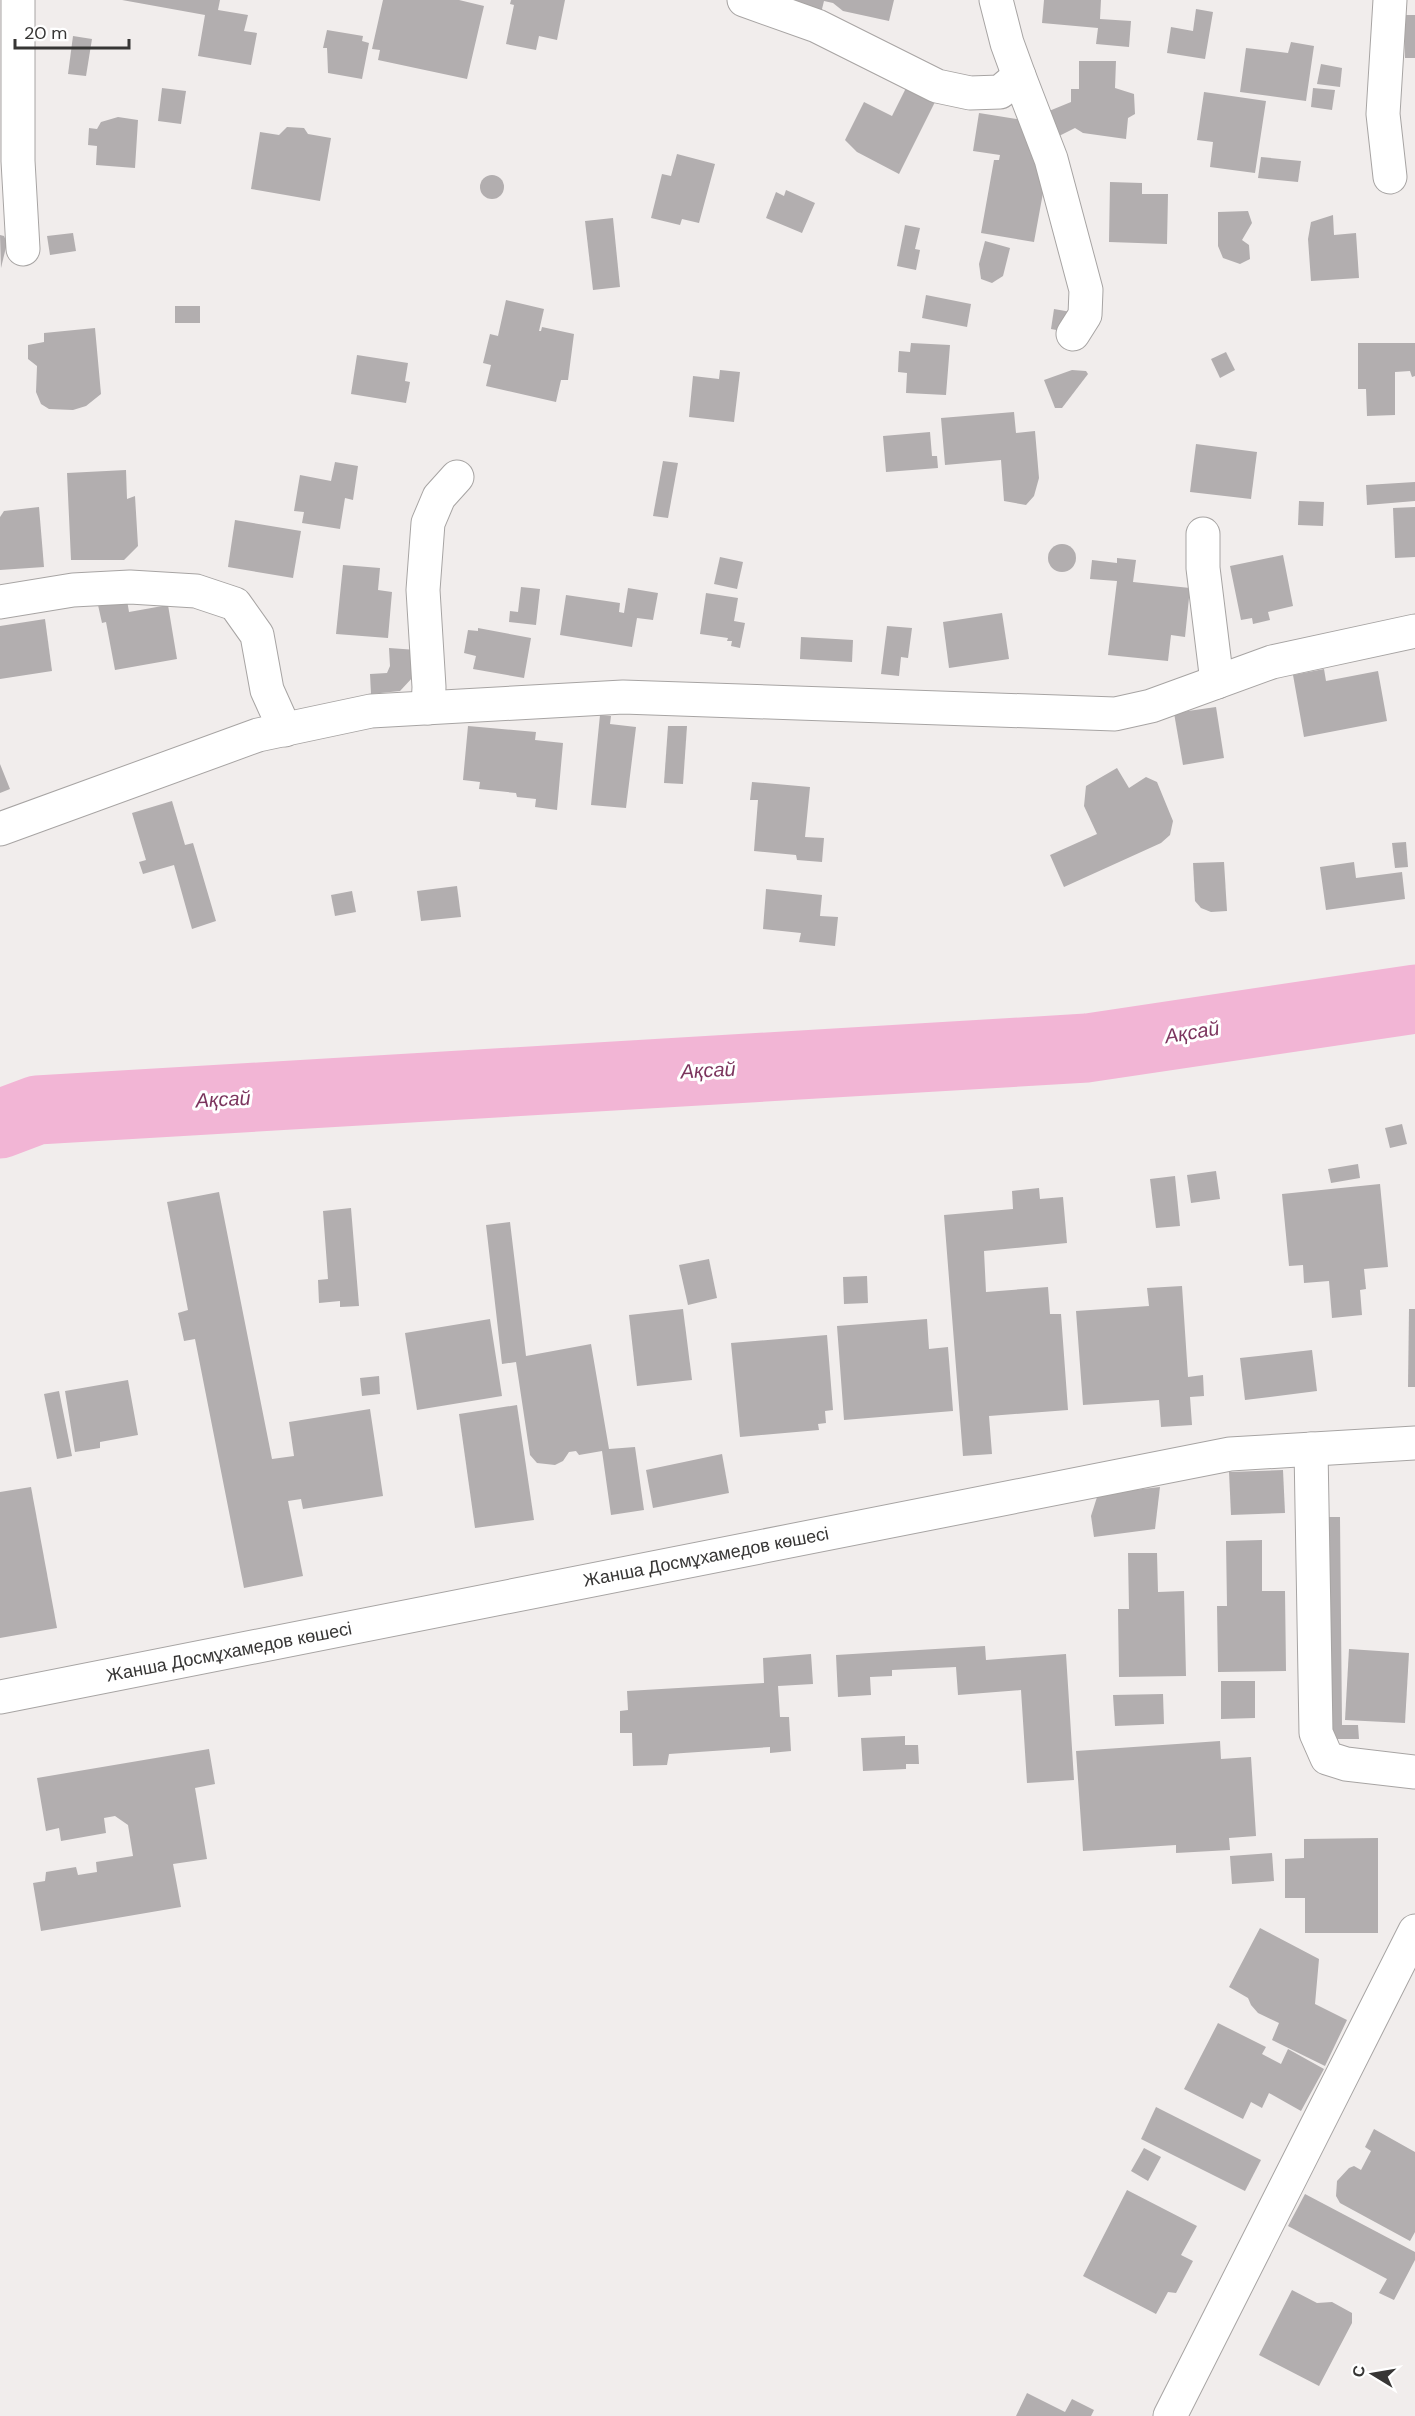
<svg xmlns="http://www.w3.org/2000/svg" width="1415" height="2416" font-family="'DM Sans',sans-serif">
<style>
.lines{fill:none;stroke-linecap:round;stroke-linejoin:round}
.river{stroke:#f2b5d5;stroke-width:69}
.building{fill:#b2aeaf}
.minor-casing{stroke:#a7a4a3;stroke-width:35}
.minor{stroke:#fff;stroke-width:33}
.labels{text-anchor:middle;stroke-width:6;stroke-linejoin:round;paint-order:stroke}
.street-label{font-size:18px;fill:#373635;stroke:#fff}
.water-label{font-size:20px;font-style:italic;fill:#7c355e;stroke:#fff}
</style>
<rect width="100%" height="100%" fill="#f1edec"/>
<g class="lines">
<polyline class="river" points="0,1124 37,1110 1087,1048 1415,999"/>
</g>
<g class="building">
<polygon points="122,0 220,0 218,10 248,15 244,31 257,33 251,65 198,56 205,15"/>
<polygon points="383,0 459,0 484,6 467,79 378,60 380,50 372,49"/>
<polygon points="511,0 565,0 557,40 539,36 536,50 506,44 514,5 510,4"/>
<polygon points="772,0 894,0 889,21 843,11 833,3 824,1 821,13"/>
<polygon points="1044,0 1101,0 1100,19 1131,21 1129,47 1096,44 1098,28 1042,23"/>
<polygon points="1196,9 1213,12 1205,59 1167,53 1171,27 1193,31"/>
<polygon points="1404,15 1415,15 1415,58 1405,58"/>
<polygon points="327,30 363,36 362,41 369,43 362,79 328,73 327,48 323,48"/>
<polygon points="73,36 92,39 86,76 68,74"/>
<polygon points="1291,42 1314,46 1306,101 1240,92 1246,48 1288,53"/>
<polygon points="1079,61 1116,61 1115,88 1134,94 1135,114 1128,118 1126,139 1083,133 1075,128 1059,136 1049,111 1071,102 1071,89 1079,89"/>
<polygon points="1321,64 1342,68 1340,87 1317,84"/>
<polygon points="908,84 937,98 899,174 857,152 845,140 864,102 892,116"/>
<polygon points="162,88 186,91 181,124 158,121"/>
<polygon points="1313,88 1335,90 1332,110 1311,107"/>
<polygon points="1204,92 1266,101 1255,173 1210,167 1213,142 1197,140"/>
<polygon points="979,113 1022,120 1047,171 1034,242 981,233 994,160 999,160 1000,155 973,151"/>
<polygon points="118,117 138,120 135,168 96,165 97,146 88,145 89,128 97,129 101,122"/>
<polygon points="287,127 304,128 308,134 331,138 320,201 251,189 260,132 279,135"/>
<polygon points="677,154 715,164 699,223 682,219 680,225 651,218 662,174 671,176"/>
<polygon points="1261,157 1301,161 1298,182 1258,178"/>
<circle cx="492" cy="187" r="12"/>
<polygon points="1110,182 1142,183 1142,194 1168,194 1167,244 1109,242"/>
<polygon points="786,190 815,203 802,233 766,218 776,192 784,196"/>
<polygon points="1248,211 1252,223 1242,240 1249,245 1250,259 1240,264 1223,258 1218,246 1218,212"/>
<polygon points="1333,215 1334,235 1356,233 1359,278 1311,281 1308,239 1311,222"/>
<polygon points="613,218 620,287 593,290 585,221"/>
<polygon points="905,225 920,228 915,249 920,250 916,270 897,266"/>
<polygon points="73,233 76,251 50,255 47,236"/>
<polygon points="0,235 4,236 7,243 1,268"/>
<polygon points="985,241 1010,248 1003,276 992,283 981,279 979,264"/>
<polygon points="926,295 971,304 967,327 922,318"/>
<polygon points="506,300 544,309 539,331 541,331 542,327 574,334 568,380 561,380 556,402 486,386 491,365 483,363 490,334 498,336"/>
<rect x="175" y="306" width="25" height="17"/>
<polygon points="1054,309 1071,312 1067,332 1051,329"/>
<polygon points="95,328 101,394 86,406 73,410 49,409 41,404 36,392 37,366 28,359 28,345 44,342 44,333"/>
<polygon points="911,343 950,345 946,395 906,393 907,373 898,372 899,351 910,352"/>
<polygon points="1358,343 1415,343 1415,376 1412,377 1410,371 1395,372 1395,415 1367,416 1366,389 1358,389"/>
<polygon points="1226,352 1235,370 1220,378 1211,359"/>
<polygon points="357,355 408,363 405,381 410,382 406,403 351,394"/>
<polygon points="720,370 740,372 734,422 689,417 693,376 719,379"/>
<polygon points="1072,370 1086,371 1088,374 1062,408 1055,408 1044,380"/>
<polygon points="1014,412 1016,433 1035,431 1039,478 1034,496 1026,505 1004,501 1001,460 945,465 941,418"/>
<polygon points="930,432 932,456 937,456 938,468 886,472 883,436"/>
<polygon points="1196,444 1257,452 1251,499 1190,492"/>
<polygon points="663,461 678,463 668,518 653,516"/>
<polygon points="335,462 358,466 353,500 345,498 340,529 302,523 304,512 294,511 300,475 331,481"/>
<polygon points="126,470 127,499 135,496 138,546 124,560 71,560 67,473"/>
<polygon points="1415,482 1415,501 1367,505 1366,485"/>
<polygon points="1299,501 1324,502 1323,526 1298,525"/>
<polygon points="39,507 44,567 0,570 0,517 4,511"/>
<polygon points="1415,507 1415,557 1395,558 1393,508"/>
<polygon points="235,520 301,531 293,578 228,567"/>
<circle cx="1062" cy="558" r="14"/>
<polygon points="1283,555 1293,606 1268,612 1270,620 1253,624 1252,618 1241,620 1230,566"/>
<polygon points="720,557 743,562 737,589 714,584"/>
<polygon points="1117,558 1136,560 1133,582 1190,588 1185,637 1171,635 1168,661 1108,655 1117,581 1090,579 1092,560 1117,563"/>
<polygon points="343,565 380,568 378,590 392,592 388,638 336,634"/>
<polygon points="521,587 540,589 536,625 509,622 510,611 518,612"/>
<polygon points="628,588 658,593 653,620 637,618 632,647 560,635 566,595 620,603 619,612 624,613"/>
<polygon points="706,593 738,598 734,621 745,623 740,648 731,646 732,641 727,641 728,638 700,634"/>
<polygon points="127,600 129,612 168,605 177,659 115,670 106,622 102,623 98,605"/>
<polygon points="1002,613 1009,659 949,668 943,622"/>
<polygon points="45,619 52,671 0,679 0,626"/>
<polygon points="887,626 912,628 908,658 901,657 899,676 881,674"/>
<polygon points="478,628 531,638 524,678 473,669 476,656 464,653 468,630 478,631"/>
<polygon points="801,637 853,640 852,662 800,659"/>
<polygon points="389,648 417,650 413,677 400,691 371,694 370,674 387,673 390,666"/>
<polygon points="1324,669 1326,681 1378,671 1387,721 1304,737 1293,675"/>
<polygon points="1216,707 1224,758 1183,765 1174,713"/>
<polygon points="600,715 611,716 610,724 636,727 626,808 591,805"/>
<polygon points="468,726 536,732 535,740 563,743 557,810 535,807 536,799 517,797 516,793 479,789 480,782 463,780"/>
<polygon points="668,726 687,726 683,784 664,783"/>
<polygon points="0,764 10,789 0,793"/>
<polygon points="1117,768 1129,788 1146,777 1157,782 1173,821 1170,835 1161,843 1064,887 1050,855 1097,834 1084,806 1086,786"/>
<polygon points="752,782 810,787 805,837 824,838 822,862 797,860 796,855 754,851 758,800 750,800"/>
<polygon points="172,801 185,845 193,843 216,921 192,929 174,865 143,874 139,862 146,860 132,813"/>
<polygon points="1406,842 1408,867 1395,868 1392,843"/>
<polygon points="1224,862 1227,911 1211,912 1201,908 1195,901 1193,863"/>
<polygon points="1354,862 1356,878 1402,872 1405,899 1326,910 1320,867"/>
<polygon points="457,886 461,917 421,921 417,891"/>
<polygon points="766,889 822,895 820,916 838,917 835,946 799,942 801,933 763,929"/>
<polygon points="352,891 356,912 335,916 331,895"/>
<polygon points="1402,1124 1407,1144 1390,1148 1385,1128"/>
<polygon points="1358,1164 1360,1178 1331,1183 1328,1169"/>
<polygon points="1216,1171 1220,1199 1191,1203 1187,1175"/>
<polygon points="1175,1176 1180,1226 1156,1228 1150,1179"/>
<polygon points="1380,1184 1388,1267 1364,1269 1366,1289 1360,1290 1362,1315 1332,1318 1329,1281 1304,1283 1303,1265 1289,1266 1282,1194"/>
<polygon points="1039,1188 1040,1199 1063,1197 1067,1243 984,1251 986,1292 1048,1287 1050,1314 1061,1314 1068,1410 989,1416 992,1454 963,1456 944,1215 1013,1209 1012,1191"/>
<polygon points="219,1192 272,1459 294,1456 289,1422 370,1409 383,1496 303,1509 301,1499 288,1501 303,1576 244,1588 195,1339 184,1341 178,1313 188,1310 167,1202"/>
<polygon points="351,1208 359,1306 340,1307 340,1301 319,1303 318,1280 328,1279 323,1211"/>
<polygon points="510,1222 526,1356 591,1344 609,1449 635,1447 644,1510 611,1515 602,1451 579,1455 576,1451 569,1452 563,1461 555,1465 537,1463 530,1455 516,1362 502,1364 486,1225"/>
<polygon points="709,1259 717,1298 688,1305 679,1265"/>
<polygon points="867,1276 868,1303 844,1304 843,1277"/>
<polygon points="1182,1286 1188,1377 1203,1375 1204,1396 1190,1397 1192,1425 1161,1427 1159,1400 1083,1405 1076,1311 1149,1306 1147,1288"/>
<polygon points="683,1309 692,1380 637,1386 629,1315"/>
<polygon points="1409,1309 1415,1309 1415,1387 1408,1387"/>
<polygon points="490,1319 502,1396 417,1410 405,1333"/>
<polygon points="927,1319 929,1349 948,1347 953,1411 844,1420 837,1326"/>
<polygon points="827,1335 833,1410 825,1411 826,1423 818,1424 819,1430 740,1437 731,1343"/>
<polygon points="1312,1350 1317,1391 1245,1400 1240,1358"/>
<polygon points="379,1376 380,1394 362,1396 360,1378"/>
<polygon points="128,1380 138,1435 100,1442 100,1448 75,1452 65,1391"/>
<polygon points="59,1391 72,1456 57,1459 44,1394"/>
<polygon points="517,1405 534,1520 475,1528 459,1414"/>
<polygon points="722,1454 729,1493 653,1508 646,1470"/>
<polygon points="1283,1470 1285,1513 1231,1515 1229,1472"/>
<polygon points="31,1487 57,1628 0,1638 0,1492"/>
<polygon points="1160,1487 1155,1529 1094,1537 1091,1516 1098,1494"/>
<polygon points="1326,1517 1340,1517 1342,1725 1358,1725 1359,1739 1328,1739"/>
<polygon points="1262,1540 1262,1591 1285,1591 1286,1671 1218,1672 1217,1606 1227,1606 1226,1541"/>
<polygon points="1128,1553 1157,1553 1158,1592 1184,1591 1186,1676 1119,1677 1118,1609 1129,1609"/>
<polygon points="985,1646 986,1660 1066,1654 1074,1780 1027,1783 1021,1690 958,1695 956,1667 892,1670 892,1676 870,1677 871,1695 838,1697 836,1655"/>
<polygon points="1349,1649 1409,1653 1405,1723 1345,1720"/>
<polygon points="811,1654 813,1684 778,1686 780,1717 789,1717 791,1751 770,1753 770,1747 669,1754 667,1765 633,1766 632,1733 620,1733 620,1711 628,1710 627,1691 764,1683 763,1658"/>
<polygon points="1221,1681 1255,1681 1255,1718 1221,1719"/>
<polygon points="1163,1694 1164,1724 1115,1726 1113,1695"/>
<polygon points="905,1736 905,1745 918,1745 919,1764 906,1764 906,1769 863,1771 861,1738"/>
<polygon points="1220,1741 1221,1759 1251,1757 1256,1836 1229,1838 1230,1850 1176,1853 1176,1845 1083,1851 1076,1751"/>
<polygon points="209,1749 215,1784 195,1788 207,1859 173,1864 181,1907 41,1931 33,1883 45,1881 46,1872 76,1867 78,1875 97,1872 96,1862 133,1856 128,1825 115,1816 104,1818 106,1833 61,1841 59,1828 46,1831 37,1778"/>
<polygon points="1378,1838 1378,1933 1305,1933 1305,1898 1285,1898 1285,1859 1304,1858 1304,1839"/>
<polygon points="1272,1853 1274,1881 1232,1884 1230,1856"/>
<polygon points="1260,1928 1319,1959 1315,2004 1347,2020 1325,2066 1272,2040 1279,2023 1258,2013 1251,2005 1248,1998 1229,1987"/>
<polygon points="1218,2023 1266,2047 1262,2054 1281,2064 1288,2049 1324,2069 1301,2111 1269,2093 1262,2108 1251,2102 1243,2119 1184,2089"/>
<polygon points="1156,2107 1261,2160 1245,2191 1141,2139"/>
<polygon points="1374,2129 1415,2152 1415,2232 1410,2241 1340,2203 1336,2196 1337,2181 1349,2168 1354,2166 1361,2170 1371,2151 1365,2147"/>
<polygon points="1144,2148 1161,2157 1148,2181 1131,2171"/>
<polygon points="1127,2190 1197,2226 1181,2255 1193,2261 1176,2293 1168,2292 1156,2314 1083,2276"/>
<polygon points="1305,2194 1415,2252 1415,2260 1394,2300 1379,2293 1387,2279 1288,2226"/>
<polygon points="1292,2290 1317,2303 1332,2302 1352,2313 1352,2323 1319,2386 1259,2355"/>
<polygon points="1027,2393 1065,2412 1072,2399 1094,2410 1091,2416 1016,2416"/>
</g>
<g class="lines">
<defs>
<g id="minor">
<polyline points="18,0 18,161 23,249"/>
<polyline points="744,0 817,26 937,86 970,93 1000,92 1019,76 1051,159 1086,290 1085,315 1073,334"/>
<polyline points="996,0 1007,43 1019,76"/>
<polyline points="1390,177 1383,114 1390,0"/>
<polyline points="1203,534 1203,568 1217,682"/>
<polyline points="0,602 73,590 130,587 196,591 235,604 257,635 267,690 285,730"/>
<polyline points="428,708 429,687 423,590 428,523 439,497 457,477"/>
<polyline points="0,829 258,735 371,711 623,697 1115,714 1151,706 1272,662 1415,631"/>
<polyline points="1311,1449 1316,1733 1327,1758 1346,1764 1415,1772"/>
<polyline points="0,1697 1230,1454 1415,1443"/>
<polyline points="1170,2416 1415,1931"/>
</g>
</defs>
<use href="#minor" class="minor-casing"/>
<use href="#minor" class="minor"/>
</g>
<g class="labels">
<g class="street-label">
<text transform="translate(706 1557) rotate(-11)" y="6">Жанша Досмұхамедов көшесі</text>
<text transform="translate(229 1652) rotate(-11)" y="6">Жанша Досмұхамедов көшесі</text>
</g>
<g class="water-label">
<text transform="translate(1192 1032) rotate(-9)" y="7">Ақсай</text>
<text transform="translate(708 1070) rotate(-3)" y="7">Ақсай</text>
<text transform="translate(223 1099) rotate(-3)" y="7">Ақсай</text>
</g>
</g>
<g transform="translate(1373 2374) rotate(281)" stroke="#ffffff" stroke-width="4.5" paint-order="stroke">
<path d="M0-4.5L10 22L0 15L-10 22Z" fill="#373635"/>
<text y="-9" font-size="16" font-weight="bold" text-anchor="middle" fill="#373635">С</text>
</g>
<path d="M15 39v9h114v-9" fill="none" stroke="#373635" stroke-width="3"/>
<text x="24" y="39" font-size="18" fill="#373635" stroke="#ffffff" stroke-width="4.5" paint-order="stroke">20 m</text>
</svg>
